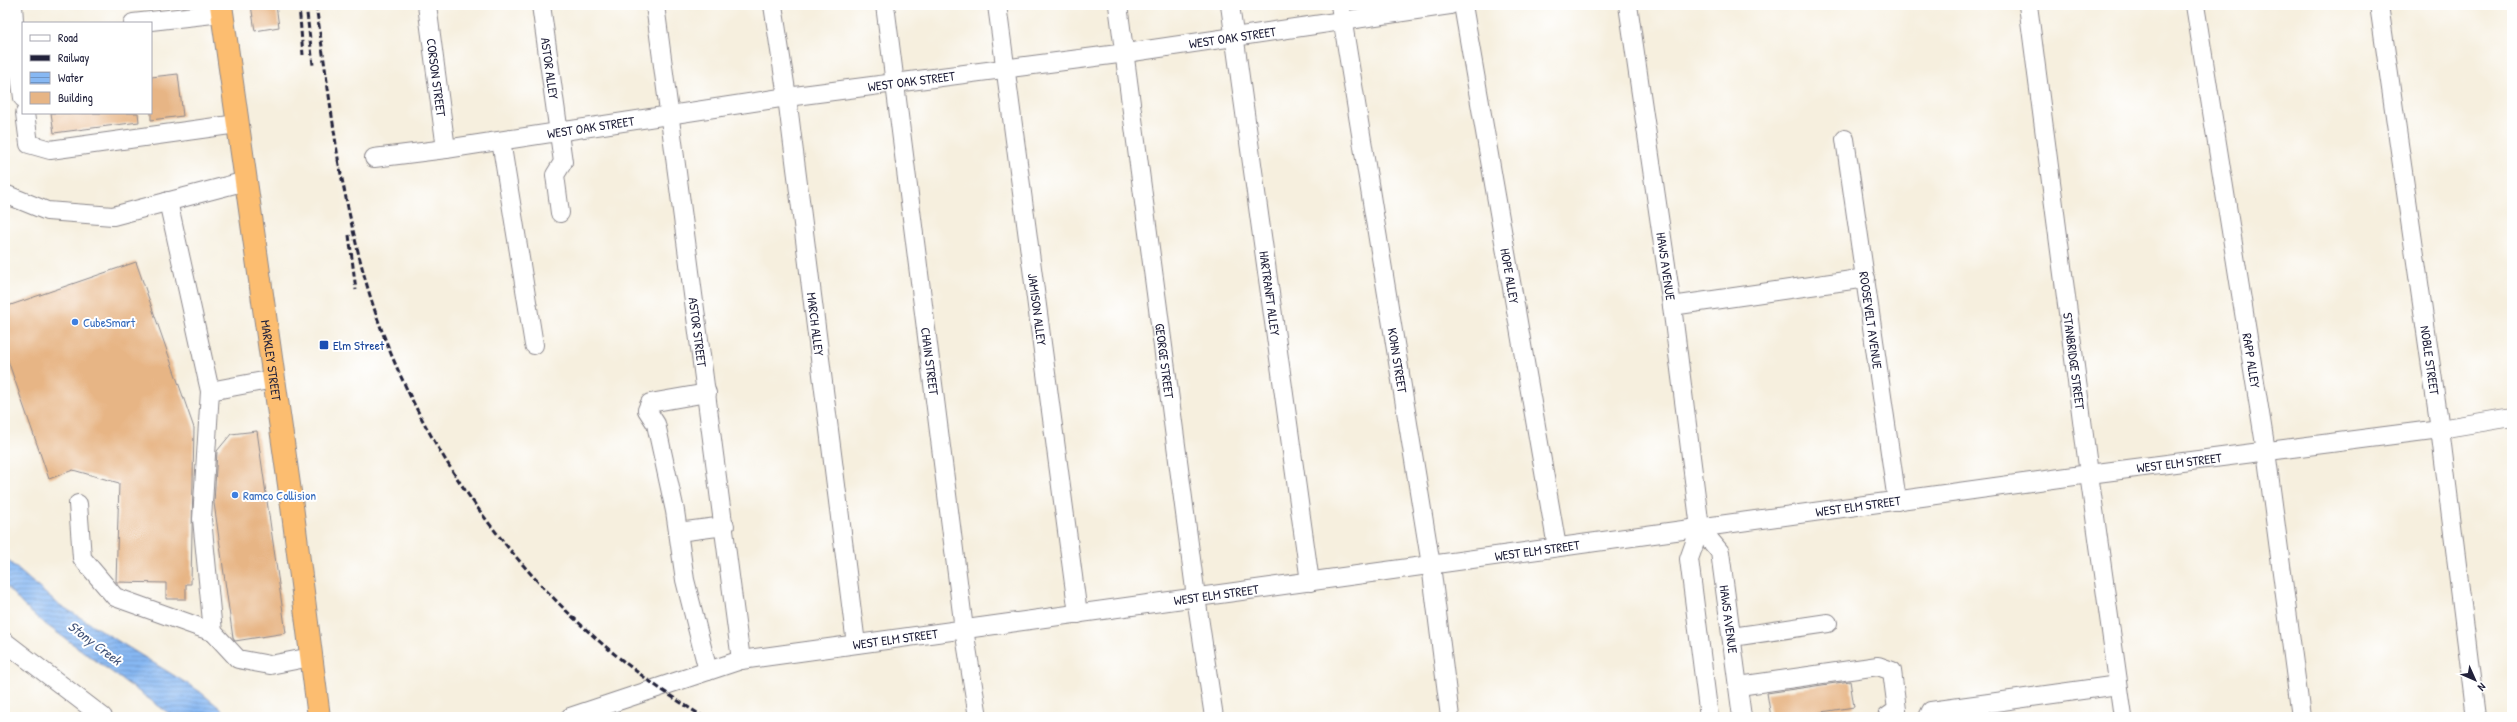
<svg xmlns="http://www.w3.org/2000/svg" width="2517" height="722" font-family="'Patrick Hand',sans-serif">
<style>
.water{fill:url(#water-rules);stroke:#546d97}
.building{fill:#e7b585}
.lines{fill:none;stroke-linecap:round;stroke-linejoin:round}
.minor-casing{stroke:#8c888c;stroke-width:20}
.highway-casing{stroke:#8c888c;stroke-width:24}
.minor{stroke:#fff;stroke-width:18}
.highway{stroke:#fcbd6f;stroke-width:22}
.rail{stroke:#22223b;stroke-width:3;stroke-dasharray:6 3;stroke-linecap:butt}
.shop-dot{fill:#3f7fe0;stroke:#fff;stroke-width:1.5}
.transit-dot{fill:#1a4fb4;stroke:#fff;stroke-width:1.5}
.labels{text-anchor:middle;stroke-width:4;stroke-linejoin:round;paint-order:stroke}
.street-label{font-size:13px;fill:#22223b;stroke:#fff}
.shop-label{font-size:13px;fill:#366cbe;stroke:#fff;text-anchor:start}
.transit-label{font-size:13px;fill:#164399;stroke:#fff;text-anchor:start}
.water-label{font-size:14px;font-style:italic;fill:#45567b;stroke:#fff}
</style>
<defs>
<pattern id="water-rules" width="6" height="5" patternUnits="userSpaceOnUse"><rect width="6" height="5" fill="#87b8f3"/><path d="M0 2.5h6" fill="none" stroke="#6e95c6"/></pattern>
</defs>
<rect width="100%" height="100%" fill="#fff"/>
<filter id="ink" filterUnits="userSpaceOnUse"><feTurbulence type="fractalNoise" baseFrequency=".025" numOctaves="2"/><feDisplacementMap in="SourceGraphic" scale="8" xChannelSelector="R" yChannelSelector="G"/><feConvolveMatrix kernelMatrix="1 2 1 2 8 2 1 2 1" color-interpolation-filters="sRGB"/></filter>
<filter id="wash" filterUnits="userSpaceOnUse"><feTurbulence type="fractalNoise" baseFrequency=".012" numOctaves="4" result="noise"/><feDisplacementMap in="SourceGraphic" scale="16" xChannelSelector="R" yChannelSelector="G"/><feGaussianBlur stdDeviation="0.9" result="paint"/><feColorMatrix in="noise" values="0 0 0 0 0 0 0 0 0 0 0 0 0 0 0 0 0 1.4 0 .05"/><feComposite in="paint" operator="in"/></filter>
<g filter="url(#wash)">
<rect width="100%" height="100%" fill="#f6efde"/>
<polygon class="water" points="5,558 55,602 199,691 221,709 226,717 174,717 41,621 25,607 5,585"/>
<g id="blocks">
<g class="building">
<polygon points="251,5 276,5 279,27 255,31"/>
<polygon points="178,74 183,116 151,120 151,77"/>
<polygon points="51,113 138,113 139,122 54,133"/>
<polygon points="136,262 194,428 191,584 186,584 186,599 166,599 166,583 116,582 119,483 73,470 49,479 5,352 5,307"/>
<polygon points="257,431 286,633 235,641 233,638 214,503 217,451 231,434"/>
<polygon points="1850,681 1854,707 1790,717 1771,717 1767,693"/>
</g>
</g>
</g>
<g filter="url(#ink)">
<use href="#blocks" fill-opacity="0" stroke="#8c888c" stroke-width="1"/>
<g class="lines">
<defs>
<g id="minor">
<polyline points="13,5 15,36"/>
<path id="s1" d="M427 5 446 149"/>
<path id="s2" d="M541 5 563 162 555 175 560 213"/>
<path id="s3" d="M655 5 741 660"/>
<path id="s4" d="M773 5 787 97 856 644"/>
<path id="s5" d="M885 5 964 629 978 717"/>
<path id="s6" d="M997 5 1078 614"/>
<path id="s7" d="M1118 5 1196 597 1214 717"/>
<path id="s8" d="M1230 5 1310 582"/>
<path id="s9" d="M1340 5 1431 565 1450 717"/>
<path id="s10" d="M1463 5 1557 547"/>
<path id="s11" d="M1628 5 1672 306 1700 528 1689 559 1709 717"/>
<path id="s12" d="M2028 5 2089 474 2123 717"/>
<path id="s13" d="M2195 5 2266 451 2301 717"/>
<path id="s14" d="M2379 5 2440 429 2476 717"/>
<polyline points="133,23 222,13"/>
<polyline points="23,35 15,36 23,98"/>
<polyline points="25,113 29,144 50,150 237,124"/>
<path id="s15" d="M1845 139 1897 501"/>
<polyline points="501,141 534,345"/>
<path id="s16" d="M374 158 446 149 787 97 1126 53 1450 5"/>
<polyline points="5,194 47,211 113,216 246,181"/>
<polyline points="168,201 210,391 202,519 213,632 238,659 270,665 311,657"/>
<polyline points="1672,306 1866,278"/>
<polyline points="210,391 274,379"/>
<polyline points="707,393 650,403 647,410 656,424 675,511 685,580 708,671"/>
<polyline points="78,504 82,558 115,597 213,632"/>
<path id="s17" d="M1700 528 1720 552 1742 717"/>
<polyline points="678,532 725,526"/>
<polyline points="1732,637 1828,623"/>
<polyline points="5,642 103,717"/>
<polyline points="1739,686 1878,666 1892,671 1897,710 1887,717"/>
<path id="s18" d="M570 717 741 660 2089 474 2440 429 2512 417"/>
<polyline points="1928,717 1931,711 2118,685"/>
</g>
<g id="highway">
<path id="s19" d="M221 5 292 506 319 717"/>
</g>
</defs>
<use href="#minor" class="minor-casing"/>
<use href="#highway" class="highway-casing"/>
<use href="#minor" class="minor"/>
<use href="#highway" class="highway"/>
<g class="rail">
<polyline points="299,5 303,55"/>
<polyline points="306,5 313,65"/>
<polyline points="316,5 339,165"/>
<path d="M338 160C350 217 361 275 382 331 441 488 559 631 704 717"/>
<polyline points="349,235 356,290"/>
</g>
</g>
</g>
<g class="shop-dot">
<circle cx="75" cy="322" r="4"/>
<circle cx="235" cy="495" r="4"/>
</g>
<rect class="transit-dot" x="319" y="340" width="10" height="10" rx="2"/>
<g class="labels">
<g class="street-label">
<text dy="5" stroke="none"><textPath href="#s16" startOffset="867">WEST OAK STREET</textPath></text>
<text dy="5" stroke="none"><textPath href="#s2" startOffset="64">ASTOR ALLEY</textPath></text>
<text dy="5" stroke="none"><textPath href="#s1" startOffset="73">CORSON STREET</textPath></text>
<text dy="5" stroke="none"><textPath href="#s16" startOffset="543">WEST OAK STREET</textPath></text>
<text dy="5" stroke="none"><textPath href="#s16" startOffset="219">WEST OAK STREET</textPath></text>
<text dy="5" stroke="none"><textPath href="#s11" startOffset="264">HAWS AVENUE</textPath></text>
<text dy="5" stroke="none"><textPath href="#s10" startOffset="275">HOPE ALLEY</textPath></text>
<text dy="5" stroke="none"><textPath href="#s8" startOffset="291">HARTRANFT ALLEY</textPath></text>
<text dy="5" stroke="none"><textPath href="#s6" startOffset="307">JAMISON ALLEY</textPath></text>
<text dy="5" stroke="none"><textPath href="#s15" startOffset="183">ROOSEVELT AVENUE</textPath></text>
<text dy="5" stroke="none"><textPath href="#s4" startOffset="322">MARCH ALLEY</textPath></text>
<text dy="5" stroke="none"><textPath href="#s3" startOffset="330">ASTOR STREET</textPath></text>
<text dy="5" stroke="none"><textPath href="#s19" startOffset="359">MARKLEY STREET</textPath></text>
<text dy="5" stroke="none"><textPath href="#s5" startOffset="359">CHAIN STREET</textPath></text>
<text dy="5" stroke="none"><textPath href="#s7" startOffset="359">GEORGE STREET</textPath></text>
<text dy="5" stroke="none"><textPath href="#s9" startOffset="360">KOHN STREET</textPath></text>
<text dy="5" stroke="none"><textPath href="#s12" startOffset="359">STANBRIDGE STREET</textPath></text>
<text dy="5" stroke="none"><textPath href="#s13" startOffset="360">RAPP ALLEY</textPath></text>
<text dy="5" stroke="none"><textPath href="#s14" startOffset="359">NOBLE STREET</textPath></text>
<text dy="5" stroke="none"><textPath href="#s18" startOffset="1632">WEST ELM STREET</textPath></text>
<text dy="5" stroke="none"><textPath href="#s18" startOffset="1308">WEST ELM STREET</textPath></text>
<text dy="5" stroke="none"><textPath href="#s18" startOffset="984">WEST ELM STREET</textPath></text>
<text dy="5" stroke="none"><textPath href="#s18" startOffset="660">WEST ELM STREET</textPath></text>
<text dy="5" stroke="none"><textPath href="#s17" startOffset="99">HAWS AVENUE</textPath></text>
<text dy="5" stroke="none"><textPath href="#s18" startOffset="336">WEST ELM STREET</textPath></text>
</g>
<g class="shop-label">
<text x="83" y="327">CubeSmart</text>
<text x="243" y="500">Ramco Collision</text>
</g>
<g class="transit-label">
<text x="333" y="350">Elm Street</text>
</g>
<g class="water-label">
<text transform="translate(95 643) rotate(37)" y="5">Stony Creek</text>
</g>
</g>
<rect width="2517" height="722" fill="none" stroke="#fff" stroke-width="20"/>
<rect x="22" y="22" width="130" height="92" fill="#ffffff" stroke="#a7a7b1"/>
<rect x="30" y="35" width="20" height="6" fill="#ffffff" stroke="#a7a7b1"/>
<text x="58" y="42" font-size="12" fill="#22223b">Road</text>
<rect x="30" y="55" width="20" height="6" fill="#22223b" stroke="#a7a7b1"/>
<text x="58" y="62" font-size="12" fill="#22223b">Railway</text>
<rect x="30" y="72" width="20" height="12" fill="url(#water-rules)" stroke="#a7a7b1"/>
<text x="58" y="82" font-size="12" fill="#22223b">Water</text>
<rect x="30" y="92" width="20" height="12" fill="#e7b585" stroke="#a7a7b1"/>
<text x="58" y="102" font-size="12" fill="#22223b">Building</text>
<g transform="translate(2475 680) rotate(135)" stroke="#ffffff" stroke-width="3" paint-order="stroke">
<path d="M0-3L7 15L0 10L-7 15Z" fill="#22223b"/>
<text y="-6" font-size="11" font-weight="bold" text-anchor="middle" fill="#22223b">N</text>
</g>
</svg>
